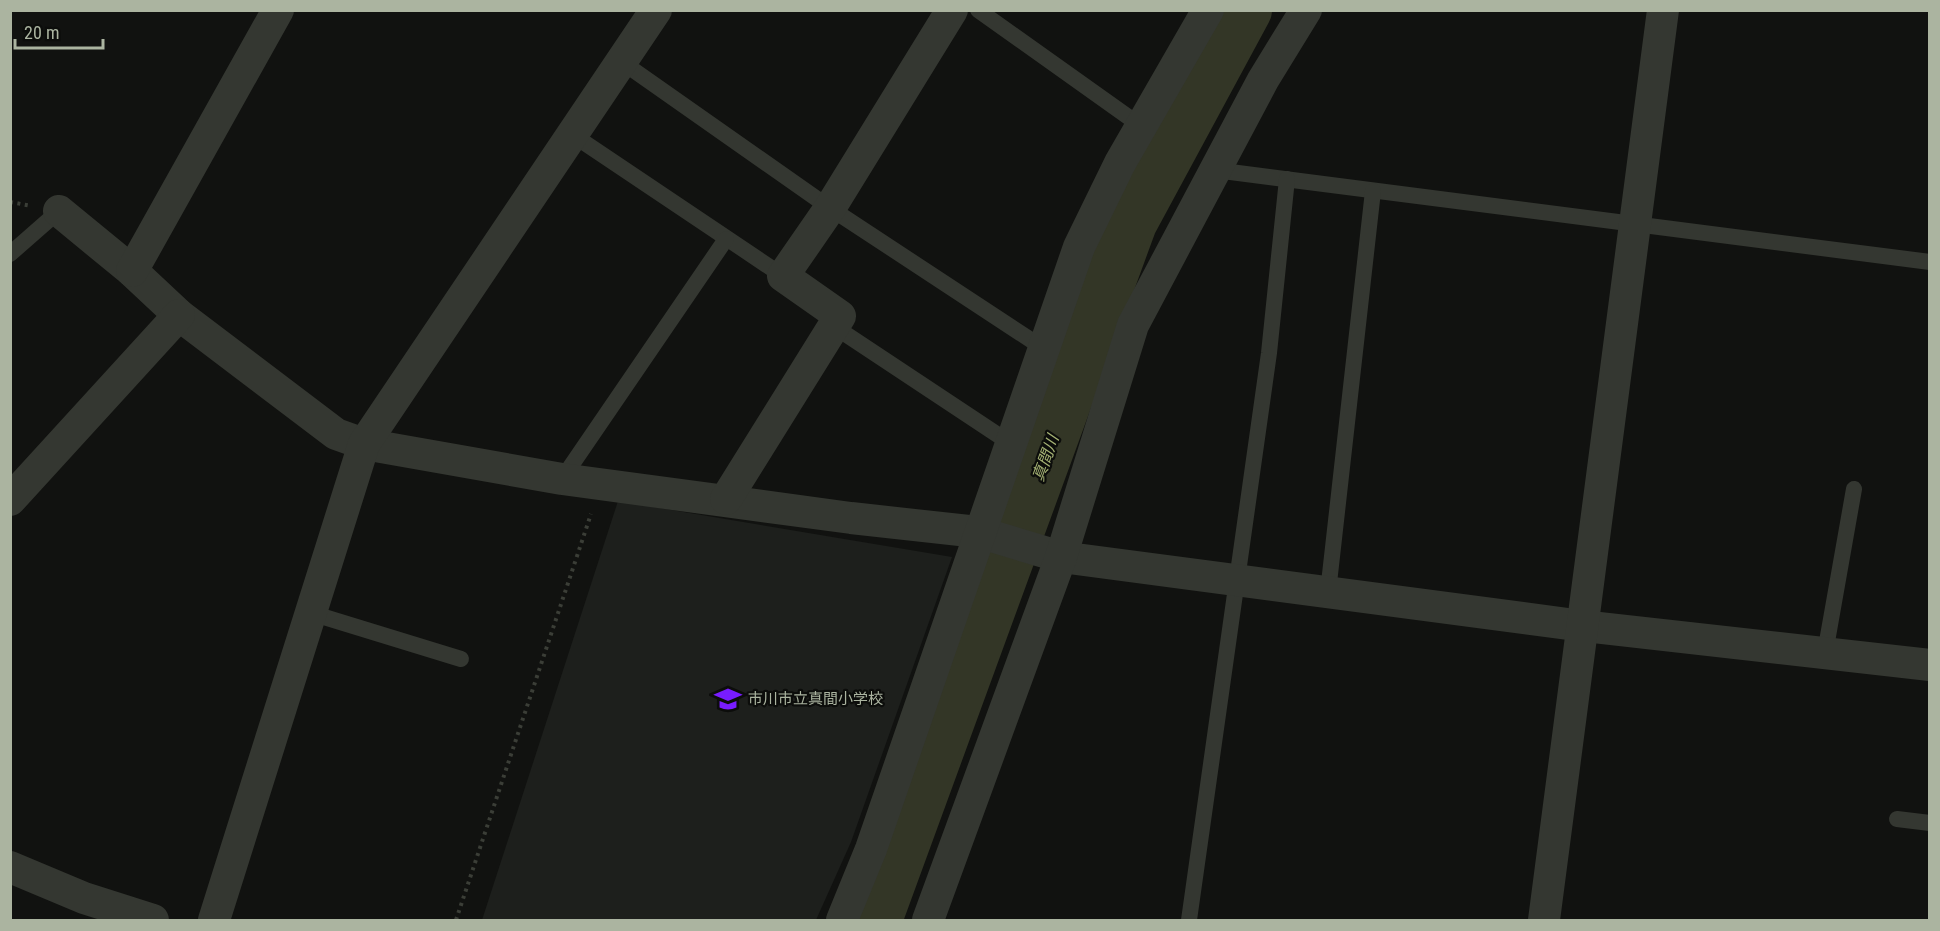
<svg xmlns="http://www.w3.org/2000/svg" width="1940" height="931" font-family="'Roboto Condensed','Noto Sans JP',sans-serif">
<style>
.built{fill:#1d1f1c}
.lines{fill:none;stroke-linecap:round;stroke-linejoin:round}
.river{stroke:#333626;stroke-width:52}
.path{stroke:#3b3e37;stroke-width:4;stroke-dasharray:3 4.5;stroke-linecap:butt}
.lane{stroke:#343731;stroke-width:16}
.street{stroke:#343731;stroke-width:32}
.labels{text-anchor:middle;stroke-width:4.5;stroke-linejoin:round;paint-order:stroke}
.poi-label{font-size:15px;fill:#abb4a0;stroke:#0c0d0b;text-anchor:start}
.water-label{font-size:16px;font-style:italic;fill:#a5b274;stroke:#0c0d0b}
</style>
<rect width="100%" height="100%" fill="#111210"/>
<polygon class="built" points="618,501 952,557 851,842 816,920 482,920"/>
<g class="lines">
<polyline class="river" points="876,920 1131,223 1246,10"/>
<g class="path">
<polyline points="10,202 32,206"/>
<polyline points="456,920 591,514"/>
</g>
<g class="lane">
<polyline points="978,10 1141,126"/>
<polyline points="622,62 830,208 1043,348"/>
<polyline points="573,135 783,276"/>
<polyline points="1215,170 1930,262"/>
<polyline points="10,254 59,211"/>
<polyline points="835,327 1010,443"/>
<polyline points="562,479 726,239"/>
<polyline points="1328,592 1373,191"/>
<polyline points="311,613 461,659"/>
<polyline points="1825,653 1854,489"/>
<polyline points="1897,819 1930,823"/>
<polyline points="1189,920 1269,353 1287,179"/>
</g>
<g class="street">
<polyline points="59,211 132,271 179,315 336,434 364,444 562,479 851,518 978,532 1061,557 1583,626 1930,665"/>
<polyline points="132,271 278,10"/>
<polyline points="726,499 840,316 783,276 830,208 952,10"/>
<polyline points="10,500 179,315"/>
<polyline points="10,867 84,898 153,920"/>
<polyline points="214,920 364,444 656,10"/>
<polyline points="842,920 871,849 1079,247 1120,163 1208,10"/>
<polyline points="928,920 1061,557 1133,325 1263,80 1306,10"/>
<polyline points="1544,920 1663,10"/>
</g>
</g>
<defs>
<symbol id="school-bare" viewBox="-9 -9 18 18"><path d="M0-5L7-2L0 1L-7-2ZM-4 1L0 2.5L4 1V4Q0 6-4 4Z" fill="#781cff" stroke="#0c0d0b" stroke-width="2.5" paint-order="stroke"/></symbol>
</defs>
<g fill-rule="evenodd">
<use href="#school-bare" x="709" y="680" width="38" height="38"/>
</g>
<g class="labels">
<g class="poi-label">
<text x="748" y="704">市川市立真間小学校</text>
</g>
<g class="water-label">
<text transform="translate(1045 458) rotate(-70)" y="6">真間川</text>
</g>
</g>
<rect width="1940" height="931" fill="none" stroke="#abb4a0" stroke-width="24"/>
<path d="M15 39v9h88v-9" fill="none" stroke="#abb4a0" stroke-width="3"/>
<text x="24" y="39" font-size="18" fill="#abb4a0" stroke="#0c0d0b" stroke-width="4.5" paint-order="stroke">20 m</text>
</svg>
